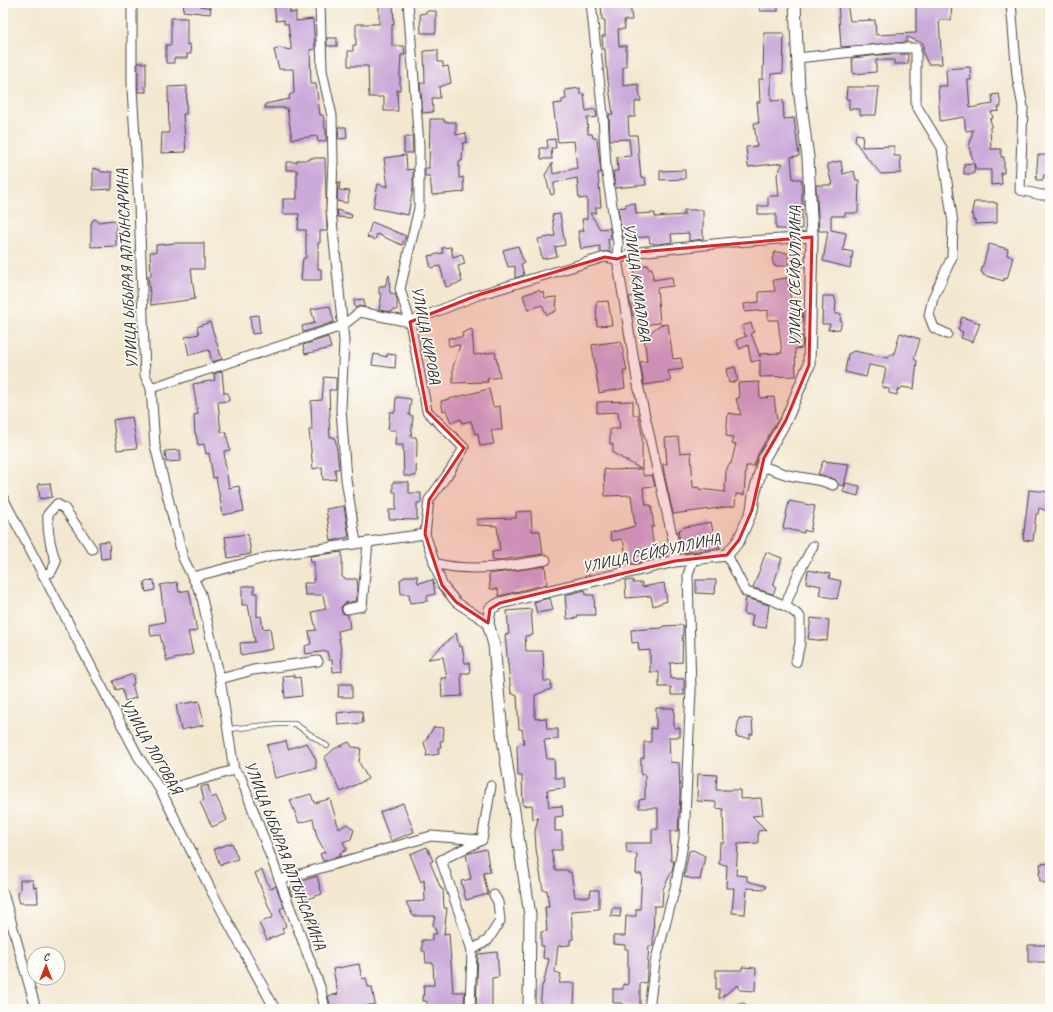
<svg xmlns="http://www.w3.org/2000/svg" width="1053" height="1012" font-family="Caveat,sans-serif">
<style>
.building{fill:#cba9d9}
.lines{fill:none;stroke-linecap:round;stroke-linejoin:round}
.service-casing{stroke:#494744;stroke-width:6}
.minor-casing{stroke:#494744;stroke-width:11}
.tertiary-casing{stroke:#494744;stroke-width:13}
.service{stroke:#fff;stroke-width:4.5}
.minor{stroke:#fff;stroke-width:9}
.tertiary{stroke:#fff;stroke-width:11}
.marked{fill:#d62828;fill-opacity:0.2;stroke:#d62828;stroke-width:3;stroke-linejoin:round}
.labels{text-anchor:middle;stroke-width:3.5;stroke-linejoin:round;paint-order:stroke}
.street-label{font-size:16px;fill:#2b2b2b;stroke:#fdfcf7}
</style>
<rect width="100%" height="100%" fill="#fdfcf7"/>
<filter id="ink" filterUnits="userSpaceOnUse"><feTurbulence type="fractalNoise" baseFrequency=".025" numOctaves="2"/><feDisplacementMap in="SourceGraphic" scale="8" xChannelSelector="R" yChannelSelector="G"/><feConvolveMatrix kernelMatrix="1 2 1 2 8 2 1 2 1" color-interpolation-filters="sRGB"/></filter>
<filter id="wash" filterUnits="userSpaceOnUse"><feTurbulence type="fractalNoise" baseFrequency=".012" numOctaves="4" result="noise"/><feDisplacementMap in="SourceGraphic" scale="16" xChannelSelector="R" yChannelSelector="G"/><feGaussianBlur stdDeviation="0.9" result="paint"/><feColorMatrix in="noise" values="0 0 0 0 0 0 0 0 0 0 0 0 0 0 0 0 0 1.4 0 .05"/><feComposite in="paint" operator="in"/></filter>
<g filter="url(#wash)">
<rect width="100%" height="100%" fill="#f3e7cf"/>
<g id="blocks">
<g class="building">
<polygon points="184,3 200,3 200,6 211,8 210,14 183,11"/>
<polygon points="274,3 289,3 290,13 296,12 296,21 313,19 315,49 310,50 311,84 316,84 320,115 323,115 325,129 326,129 326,141 318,142 317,136 292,139 287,108 265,108 265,104 290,99 289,95 294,93 293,69 279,69 274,50 280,48 291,50 291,46 288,24 284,24 284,20 276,21"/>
<polygon points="379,3 393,3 394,25 392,25 392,46 404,46 405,55 401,55 400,72 400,90 397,90 398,111 384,111 384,97 369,97 368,66 348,66 348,51 353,51 353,45 356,45 356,24 379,24"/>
<polygon points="601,3 630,3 632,20 624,20 625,29 618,29 619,46 626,46 626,67 623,67 623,86 638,84 641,101 635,102 635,117 628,117 629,135 637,135 641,178 645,177 646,185 615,188 613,171 618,171 617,157 631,156 629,139 610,140 609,114 613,114 608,81 607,68 606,68 605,49 603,49 602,36 605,36 605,20 602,20"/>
<rect x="760" y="3" width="18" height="8"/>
<polygon points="838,3 847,3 850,21 875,20 876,35 916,33 916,3 952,3 951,20 939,20 942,64 928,64 923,53 923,43 907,37 907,42 841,47"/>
<polygon points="426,11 436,11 436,33 421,33 420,14 426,13"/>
<polygon points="171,18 187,18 187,45 190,44 191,54 187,54 187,58 174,58 174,63 166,63 166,45 171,45"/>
<polygon points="764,33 784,33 783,73 771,74 771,101 783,100 784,119 794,118 799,156 791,157 793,179 801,179 802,185 802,229 776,229 776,214 758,214 758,206 768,206 768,196 779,196 777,175 783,163 748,167 746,147 757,146 754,123 759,123 757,102 760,102 759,79 763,79"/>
<rect x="327" y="38" width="10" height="8"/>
<polygon points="438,50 438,62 443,62 443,67 448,66 451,83 439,87 440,98 432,98 433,112 423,113 420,83 425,83 424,51"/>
<polygon points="890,54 908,54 908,64 894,64 894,60 876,60 876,72 853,74 852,58"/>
<rect x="138" y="63" width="8" height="29"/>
<polygon points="970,67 971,80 968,80 968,83 970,108 993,104 992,95 999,94 1001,107 998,107 999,111 991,112 993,118 990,119 992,126 990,127 991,149 1001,149 1001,157 1004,157 1004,173 1001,173 1002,184 991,185 991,170 976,170 969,147 973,130 966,131 964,117 940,121 938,86 947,86 946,69"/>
<polygon points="187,86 186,114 183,114 186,152 161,153 162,133 169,133 168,87"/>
<polygon points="847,87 879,87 876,115 860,115 860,109 849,109 849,99 846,99"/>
<polygon points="580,88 580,94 584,94 586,111 595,109 597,117 587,118 588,134 592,134 593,138 597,138 601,172 598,173 601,207 596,207 596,213 590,213 600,229 610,228 611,239 608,239 610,252 600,252 600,246 581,249 578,231 584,231 582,219 587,219 587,198 579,199 577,178 554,183 554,194 551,195 545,175 552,163 553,174 577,168 574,141 558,142 553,104 562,103 562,100 566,99 565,90"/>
<polygon points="430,119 444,119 444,122 456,122 456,135 466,133 467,142 463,143 462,161 459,161 459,178 463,177 464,192 432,195 430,176 425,176 425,168 429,168"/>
<polygon points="338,127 346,127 347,138 339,139"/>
<polygon points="856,134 863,135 862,147 894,146 894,156 900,156 901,173 881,174 867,158 855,141"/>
<polygon points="404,137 412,137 413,153 404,153"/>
<polygon points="555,139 556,148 551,148 552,159 541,159 540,148 548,148 547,140"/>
<polygon points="406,155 407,170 413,169 413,188 408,215 373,208 378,184 388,187 384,158"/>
<polygon points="1038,155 1050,155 1050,175 1044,175 1043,180 1036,180"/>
<polygon points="310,158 325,158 327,231 320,231 320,243 318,243 318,269 321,269 321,280 301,280 303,258 306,258 306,230 298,230 299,214 283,214 283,199 297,199 297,170 286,170 286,162 297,162 298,160 310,160"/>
<polygon points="841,161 843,174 854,171 856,180 859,180 858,213 845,213 845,216 831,216 831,230 846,233 843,250 853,252 850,268 823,261 828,231 819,231 816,185 832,185 827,164"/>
<polygon points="974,163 974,174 964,174 964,164"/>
<polygon points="93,168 100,170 101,172 112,172 112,189 93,190"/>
<polygon points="685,170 685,179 660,180 660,171"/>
<polygon points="338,182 340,182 339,190 350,191 347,203 337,201"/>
<polygon points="974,202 994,202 994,203 997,203 997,223 975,224 975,220 973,221 973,214 971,215"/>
<polygon points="635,203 636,214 655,213 655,217 684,215 684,210 703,210 703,239 689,241 689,233 671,234 672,242 658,244 650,243 649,237 623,238 618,208 626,207 626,204"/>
<polygon points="337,210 352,215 351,218 338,217"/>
<polygon points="560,214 565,245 555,247 557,256 542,259 538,239 555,236 552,215"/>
<polygon points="95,219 99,222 113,220 116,222 116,246 91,247 91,225 92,221"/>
<polygon points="372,222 406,236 402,245 377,234 375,240 367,237"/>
<polygon points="176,243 204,243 204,269 191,269 195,299 151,305 148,276 151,276 150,252 156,252 156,245"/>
<polygon points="989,244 1008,249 1007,255 1013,257 1007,279 1004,278 1004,281 983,275 983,273 981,272"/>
<polygon points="518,246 524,263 521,264 524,275 515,278 515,266 508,267 503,250"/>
<polygon points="451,247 453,257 462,254 465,264 458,266 462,282 446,287 440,266 431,268 428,256 443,253 442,248"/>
<polygon points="775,252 788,253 788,266 774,266 772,259"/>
<polygon points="648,265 649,269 652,268 653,280 672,277 673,286 657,288 660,323 642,325 641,315 633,316 629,297 637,296 634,266"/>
<polygon points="389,275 390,293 395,294 397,300 397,310 393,310 392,312 379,310 382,294 379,294 379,286 385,286"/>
<polygon points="787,278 793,312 802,311 803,321 796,321 798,337 803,336 802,348 795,349 796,376 760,377 760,360 751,362 748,345 740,349 736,340 747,336 745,335 742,326 751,323 754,332 751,333 760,357 760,354 782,353 778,320 768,320 768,310 745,312 744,304 759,302 759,292 775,291 773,280"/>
<polygon points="539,290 540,292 543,292 545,298 557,297 556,311 547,315 542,305 528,310 523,295"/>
<polygon points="823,296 834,296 836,302 835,314 841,314 840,321 842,321 840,329 828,330 830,324 822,324"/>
<polygon points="364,299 364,307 359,306 355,308 354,300"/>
<polygon points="608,301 612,325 597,326 596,302"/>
<polygon points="330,306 334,322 303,332 302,326 315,323 311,309"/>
<polygon points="258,315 260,333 252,334 250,316"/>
<polygon points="962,317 980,323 973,342 961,338 963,332 958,330"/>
<polygon points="210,322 222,359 212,362 209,350 189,355 185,337 199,334 197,327"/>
<polygon points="668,324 673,359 681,358 683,369 668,371 671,381 644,385 640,362 647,361 644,337 660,325"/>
<polygon points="472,329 474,355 495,352 500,377 487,379 488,382 453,383 453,367 460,345 449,346 448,338 463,337 462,333"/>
<polygon points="900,333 920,339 914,359 917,361 914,389 902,387 897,391 897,395 889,393 889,389 882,387 886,368 869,365 866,377 845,372 848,354 854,351 888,358 891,354 894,354"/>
<polygon points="328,337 331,348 305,354 303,345"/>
<polygon points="621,341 627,371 623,371 625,388 599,393 592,345"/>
<polygon points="374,354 387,357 387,354 396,355 395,368 372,365"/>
<polygon points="735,367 738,381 729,383 726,369"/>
<polygon points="222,371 224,393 228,393 229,401 218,402 221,432 226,432 230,450 224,451 225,463 229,488 239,486 244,511 223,515 216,477 213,478 209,453 206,454 204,444 198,445 196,434 195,434 194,415 198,414 193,384 215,380 214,374"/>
<polygon points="324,377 336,378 336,390 329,390 330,417 329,417 330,437 334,437 336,442 339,469 335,469 336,479 323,480 322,467 313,469 309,430 312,430 311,401 322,400"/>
<polygon points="759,382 760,398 774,397 777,421 758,454 754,466 746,466 744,495 736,494 735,506 673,514 664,472 663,464 667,464 665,438 678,437 680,453 691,452 693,488 698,487 699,489 725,492 726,471 729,464 731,464 736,444 732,444 733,437 726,436 728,413 741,415 736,399 739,398 738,383"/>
<polygon points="489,389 493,407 500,406 502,430 491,430 494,444 480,446 478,433 475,434 471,421 462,423 461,419 451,423 446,410 443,411 441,401"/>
<polygon points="396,397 411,399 409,415 413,416 411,437 416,437 417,442 416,476 404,476 403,445 395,445 396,430 388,430 390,412 395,412"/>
<polygon points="633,401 633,415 638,415 642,435 642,471 644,476 652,475 655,486 644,487 643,489 646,505 651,505 654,527 651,527 654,549 662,547 664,556 627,565 624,543 621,539 612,541 610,533 635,526 631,495 605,496 604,469 609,470 641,469 613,453 613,444 610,444 610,429 620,429 618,412 597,413 597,402"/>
<polygon points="132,417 137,448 117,450 113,420"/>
<polygon points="180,450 181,461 166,462 165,451"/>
<polygon points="823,461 849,464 844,486 839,485 835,479 818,474"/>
<polygon points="393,482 409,482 409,493 421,493 421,503 417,503 417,520 389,519 389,510 396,510 396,492 393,492"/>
<polygon points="50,483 52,497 40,499 38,484"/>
<polygon points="846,483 860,486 858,496 843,492"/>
<polygon points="1029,490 1050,492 1050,512 1039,508 1038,514 1036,514 1033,541 1023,540"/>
<polygon points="789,501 815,506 810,532 804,530 804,533 783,528"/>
<polygon points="344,506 349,537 331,541 326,509"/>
<polygon points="531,511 532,531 540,531 543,554 493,561 492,552 500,551 497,526 477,525 477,519 516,518 516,512"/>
<polygon points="711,522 715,542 718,541 720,548 682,553 678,531 685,527"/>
<polygon points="248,534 251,554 228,558 225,537"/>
<polygon points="109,541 110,558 101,559 99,542"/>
<polygon points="342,552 342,577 346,579 357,579 358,588 355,601 345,603 341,607 342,613 348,615 350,628 338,631 341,650 342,671 333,672 332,660 329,660 327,651 306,654 305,646 311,644 309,631 316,630 312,612 326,609 323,595 305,595 304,583 314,583 314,562 311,562 310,556"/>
<polygon points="766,552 782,558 773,586 776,588 773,594 753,588"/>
<polygon points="545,566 547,584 499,596 498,589 490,589 489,574"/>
<polygon points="808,570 830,574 829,578 841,581 837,599 819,595 821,586 806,583"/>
<polygon points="406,576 417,576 418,583 433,580 435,594 427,596 427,601 410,603 409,594 401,594 400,580"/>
<polygon points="154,580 155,590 146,592 144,582"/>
<polygon points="633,580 633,583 642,583 642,587 664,583 667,601 653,606 651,596 626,598 625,581"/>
<polygon points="696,580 716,580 715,594 696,593"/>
<polygon points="177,582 179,592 189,590 197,631 188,632 193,654 167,661 160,635 151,636 149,625 165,622 160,585"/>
<polygon points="242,586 254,586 254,593 257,593 257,617 261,616 263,629 270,628 273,649 241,655 240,643 255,642 248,605 242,605"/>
<polygon points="585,590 586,595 594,595 595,615 577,615 578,618 567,619 565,595"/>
<polygon points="550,598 553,610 537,613 534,602"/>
<polygon points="746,598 769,605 766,628 751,626 753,615 744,614"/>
<polygon points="531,609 533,635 525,636 526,651 543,651 544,681 551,681 551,689 535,695 535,719 546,718 547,729 558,729 558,739 544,740 547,759 554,759 555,778 564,778 565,788 547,790 549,807 562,806 563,816 555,817 555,831 562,831 562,850 551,850 555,870 568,870 568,872 571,872 575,897 590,897 591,890 599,890 599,909 571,911 573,939 570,940 570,945 558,946 555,972 561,974 559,983 575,983 574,1008 540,1009 542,985 543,985 549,959 543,958 544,946 541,946 541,932 547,931 545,907 549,907 547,890 543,890 536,849 535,831 538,818 533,819 532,805 523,806 522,776 518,776 517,745 524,744 522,729 519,729 517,696 511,693 505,635 509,634 507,611"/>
<polygon points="811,618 829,620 827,641 808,639"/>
<polygon points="683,625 682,662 670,663 671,679 684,679 684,695 671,695 671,687 659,687 659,672 650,672 650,650 639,651 638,642 632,643 631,630 662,628 663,626"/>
<polygon points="456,633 459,647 462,646 465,663 469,663 470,673 461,673 462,696 442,697 441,678 447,678 443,657 428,659"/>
<polygon points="133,674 134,684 132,684 136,698 125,701 122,688 116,690 113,681"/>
<polygon points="294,675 294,678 300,677 302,696 285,698 283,676"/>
<polygon points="339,684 352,684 352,697 338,697"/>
<polygon points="199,701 204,725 181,730 176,705"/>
<polygon points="656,708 674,708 674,728 680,728 680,737 669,737 670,762 679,763 680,795 678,831 670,831 671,861 674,861 672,871 663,889 662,906 654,906 653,946 649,946 646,983 640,982 640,1006 622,1005 623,1003 613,1003 613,989 623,989 623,984 628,985 628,949 625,949 625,945 613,944 613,936 625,936 626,916 636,916 636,909 640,909 642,874 636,874 637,854 627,853 626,843 652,843 652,829 658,829 658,808 639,808 639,800 645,799 645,774 641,775 641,758 644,758 644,742 651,742 651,728 656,729"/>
<polygon points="354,711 362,711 363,723 338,725 337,713"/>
<polygon points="739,718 752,719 753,734 750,734 750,738 736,737"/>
<polygon points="434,727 444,728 443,741 440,741 441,747 438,748 439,754 426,756 427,752 424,743"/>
<polygon points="286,741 288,749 307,743 316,760 316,768 275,778 267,745"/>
<polygon points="349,742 352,747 361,748 359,762 368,779 341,792 324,758 334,749"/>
<polygon points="698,774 717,775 716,790 740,790 740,799 761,798 763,815 752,816 766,830 758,831 758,843 738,844 736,875 747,876 747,881 766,886 765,889 747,888 745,914 732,913 734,888 726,888 727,865 719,864 720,843 724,843 723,809 716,808 716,802 697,801"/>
<polygon points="208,785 211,798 216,796 227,820 212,827 200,802 204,800 201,787"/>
<polygon points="311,794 314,803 330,799 339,829 347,824 354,830 351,839 343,842 347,850 340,853 341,856 323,861 320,854 325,852 317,837 313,819 299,823 290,800"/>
<polygon points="403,803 414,832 391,841 380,812"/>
<polygon points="232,843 238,859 220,865 214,849"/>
<polygon points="427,847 433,861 430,862 441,889 443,889 444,908 447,908 444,934 449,933 453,992 465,992 464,1009 427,1009 427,1001 423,1001 424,985 434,985 433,963 426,963 425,951 422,951 422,940 432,940 432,934 437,934 433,924 435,916 413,916 406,902 425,901 424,880 421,882 410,854"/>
<polygon points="486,849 490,872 483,873 488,894 466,900 461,881 471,879 466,854"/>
<polygon points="693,850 705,856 700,880 684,877 689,851"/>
<polygon points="1050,863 1050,885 1040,881 1039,872 1041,871 1040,864"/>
<polygon points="262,870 270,889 276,886 284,907 280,909 286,926 282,929 284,933 267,940 259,923 273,917 255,873"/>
<polygon points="317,876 322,894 307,899 305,891 292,896 289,888 302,883 302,881"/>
<polygon points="20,880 33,880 34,888 37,887 38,903 20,903 18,897 18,892 20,891"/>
<polygon points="612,908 621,908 620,917 611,916"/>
<polygon points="316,920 319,928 311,930 309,923"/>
<polygon points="1028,945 1048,945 1048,952 1050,951 1050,962 1028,962"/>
<polygon points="497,952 499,977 492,978 492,1009 476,1009 478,954"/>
<polygon points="359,964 362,979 366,978 368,987 372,987 375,1004 352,1009 331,1009 328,996 338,994 333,969"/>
<polygon points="742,967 756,968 755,991 740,990 738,985 719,999 719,989 716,989 716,970 742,970"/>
</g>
</g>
</g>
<g filter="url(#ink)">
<use href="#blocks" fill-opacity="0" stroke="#494744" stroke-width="1"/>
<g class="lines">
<defs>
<polyline id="service" points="229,729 278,724 295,724 327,746"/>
<g id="minor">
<polyline points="132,3 132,88 139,204 145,375 151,388 155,446 183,558 201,594 220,679 234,770 241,778 320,987 325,1009"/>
<polyline points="320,3 322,71 332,116 333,161 331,210 344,341 341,409 346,479 356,543"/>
<polyline points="408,3 419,144 419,208 400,289 410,322 427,411 464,448 450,471 429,500 425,534 442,585 456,602 488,623"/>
<polyline points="591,3 603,115 606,168 618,243 617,259 638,385 674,544 675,561"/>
<polyline points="1011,3 1017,76 1023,107 1020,190 1041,195 1050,195"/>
<polyline points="797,58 890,48 916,48 916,105 942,148 953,223 952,257 933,298 929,315 934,328 947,334"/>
<polyline points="151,388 342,326 360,312 410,322 478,295 605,257 617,259 639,252 733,242 812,237"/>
<polyline points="762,466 788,475 822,481 833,485"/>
<polyline points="3,498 138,756 161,791 214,896 275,1009"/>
<path d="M727 555 746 592C765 597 786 603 800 617V643L796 662"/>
<path d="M434 563C471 573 510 566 546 560"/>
<path d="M43 575 51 572 56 562C50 546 47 532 48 514L57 504 65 509 92 549"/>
<polyline points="193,577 276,555 425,534"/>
<polyline points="785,606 798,574 813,546"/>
<polyline points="347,609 362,606 368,542"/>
<polyline points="220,679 253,670 318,661"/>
<polyline points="161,791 234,770"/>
<polyline points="280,880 431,836 480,840"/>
<polyline points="3,893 36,1009"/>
<polyline points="472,950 488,940 500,921 498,902 494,895"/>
<polyline points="470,1009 472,950 441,860 482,840 491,786"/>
<polyline points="649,1009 655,963 676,884 684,838 691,690 688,575 693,559"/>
<polyline points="742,1009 742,1008"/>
</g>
<polyline id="tertiary" points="529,1009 530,915 502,733 494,645 488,623 490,609 500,603 675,561 727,555 739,540 752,510 754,495 764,458 786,420 809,365 812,237 808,158 799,89 795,3"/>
</defs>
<use href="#service" class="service-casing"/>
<use href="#minor" class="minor-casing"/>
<use href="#tertiary" class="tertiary-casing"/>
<use href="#service" class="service"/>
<use href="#minor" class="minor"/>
<use href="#tertiary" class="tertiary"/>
</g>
</g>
<path class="marked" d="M812 237 809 365 786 420 764 458 752 510 739 540 727 555 675 561 500 603 490 609 488 623 456 602 442 585 425 534 429 500 464 448 427 411 410 322 478 295 605 257 617 259 639 252Z"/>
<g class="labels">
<g class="street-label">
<text transform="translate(126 269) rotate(-93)" y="6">УЛИЦА ЫБЫРАЯ АЛТЫНСАРИНА</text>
<text transform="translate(794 276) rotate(-90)" y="6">УЛИЦА СЕЙФУЛЛИНА</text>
<text transform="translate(638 282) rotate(82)" y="6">УЛИЦА КАМАЛОВА</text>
<text transform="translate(427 335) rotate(79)" y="6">УЛИЦА КИРОВА</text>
<text transform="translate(651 552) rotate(-12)" y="6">УЛИЦА СЕЙФУЛЛИНА</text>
<text transform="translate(152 746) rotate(60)" y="6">УЛИЦА ЛОГОВАЯ</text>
<text transform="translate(286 855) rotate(69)" y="6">УЛИЦА ЫБЫРАЯ АЛТЫНСАРИНА</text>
</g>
</g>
<rect width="1053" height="1012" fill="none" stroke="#fdfcf7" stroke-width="16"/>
<g transform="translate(46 966)"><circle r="19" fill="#fdfcf7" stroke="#a9a8a5"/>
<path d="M0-3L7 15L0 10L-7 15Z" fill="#c8321e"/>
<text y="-6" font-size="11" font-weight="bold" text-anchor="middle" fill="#2b2b2b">С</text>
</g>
</svg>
